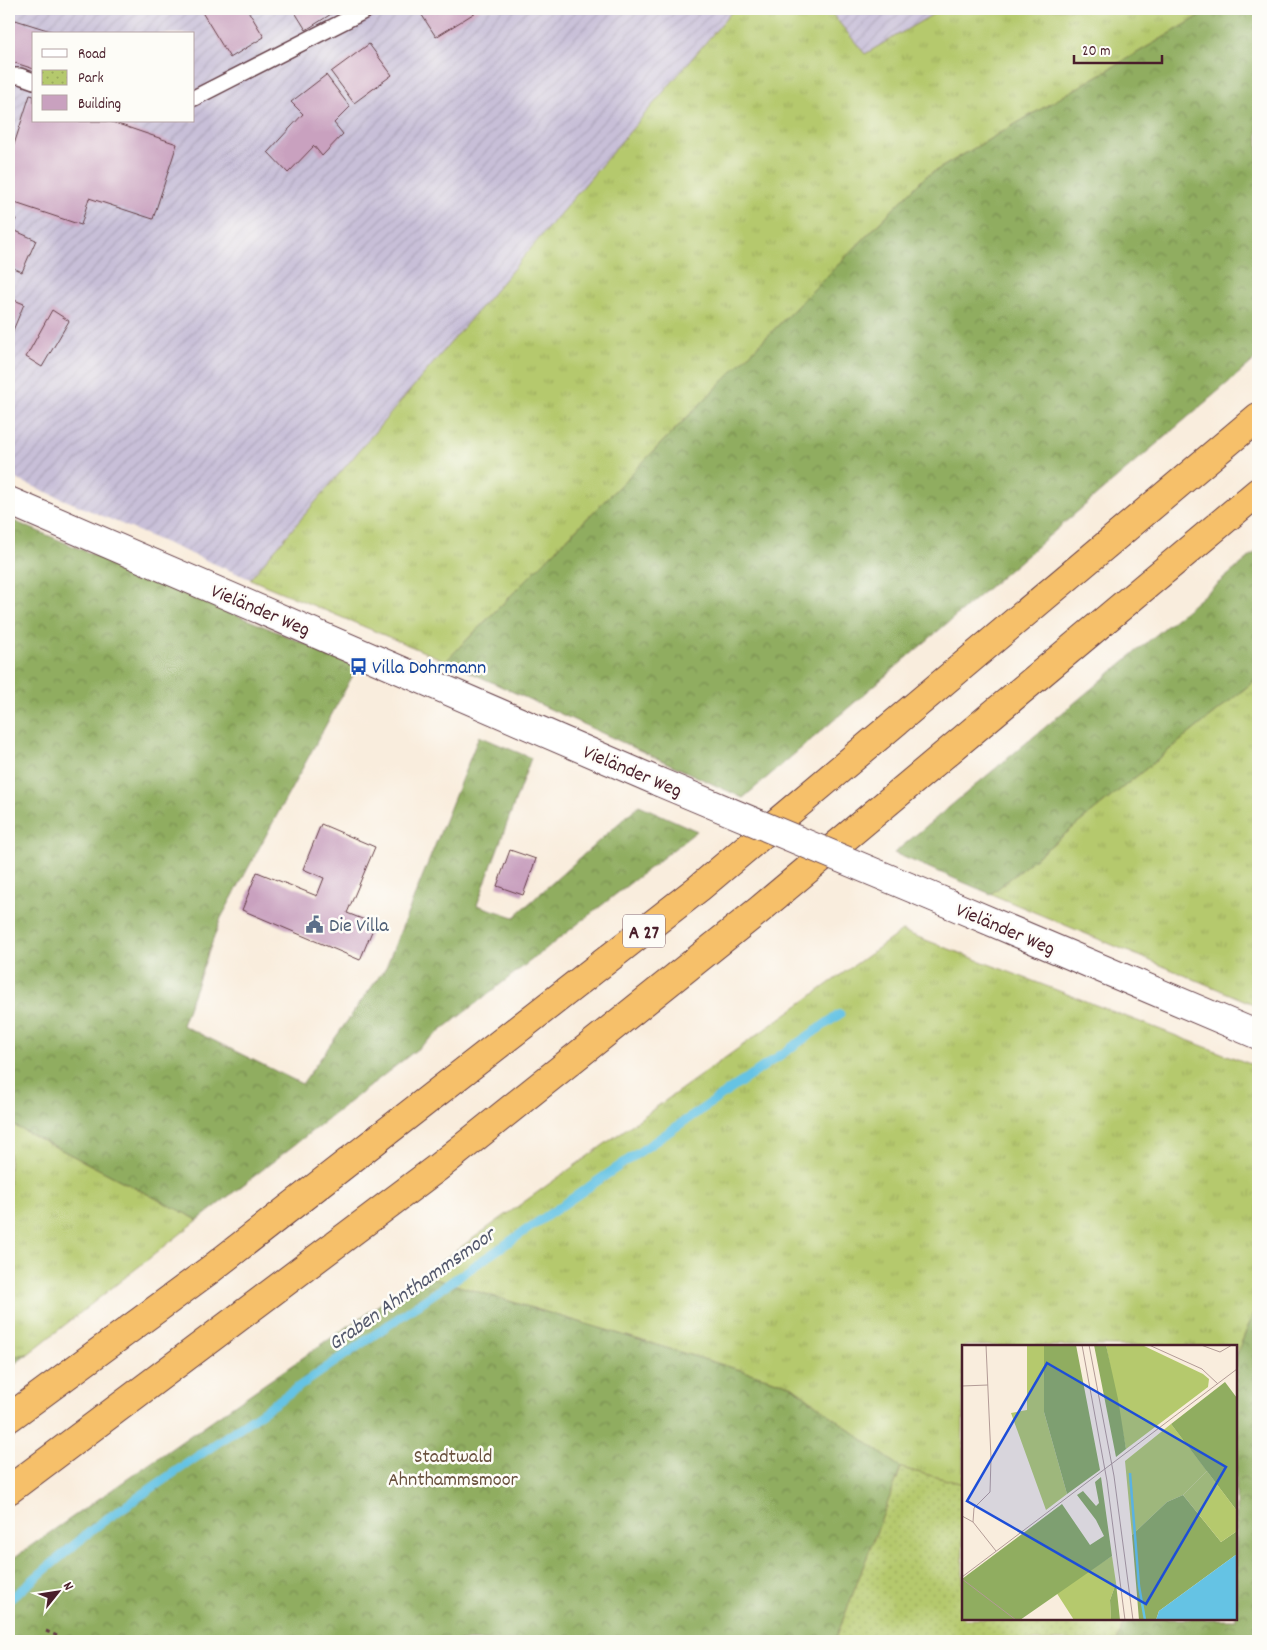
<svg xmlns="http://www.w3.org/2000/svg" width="1267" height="1650" font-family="Dekko,sans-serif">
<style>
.industrial{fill:url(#industrial-furrows);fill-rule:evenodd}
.grass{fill:url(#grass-tufts);stroke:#80744c}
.forest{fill:url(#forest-crowns);stroke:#6d6646}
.park{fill:url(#park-dots);stroke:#80744c}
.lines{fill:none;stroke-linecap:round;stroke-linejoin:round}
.stream{stroke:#65c3e4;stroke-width:9}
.building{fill:#c9a1bf}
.service-casing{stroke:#643e46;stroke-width:18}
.tertiary-casing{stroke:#643e46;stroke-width:30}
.motorway-casing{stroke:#643e46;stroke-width:30}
.path{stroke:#643e46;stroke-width:3;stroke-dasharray:4 4;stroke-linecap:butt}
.service{stroke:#fff;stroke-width:15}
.tertiary{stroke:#fff;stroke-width:28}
.motorway{stroke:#f6c06b;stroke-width:28}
.tertiary-bridge-casing{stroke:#643e46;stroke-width:30;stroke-linecap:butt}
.tertiary-bridge{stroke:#fff;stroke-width:28}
.labels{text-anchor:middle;stroke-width:5;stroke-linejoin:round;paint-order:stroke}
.shield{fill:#fdfcf7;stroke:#806168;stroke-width:1}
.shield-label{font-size:19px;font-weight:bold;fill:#4a1f2b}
.street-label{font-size:20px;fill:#4a1f2b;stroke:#fdfcf7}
.transit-label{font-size:20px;fill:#164399;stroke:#fdfcf7;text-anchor:start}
.service-label{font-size:20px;fill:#4e5e75;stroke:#fdfcf7;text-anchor:start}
.park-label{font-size:20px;fill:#6a523f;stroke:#fdfcf7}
.water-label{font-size:21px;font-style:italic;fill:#53586c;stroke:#fdfcf7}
.inset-river{fill:none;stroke:#65c3e4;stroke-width:2.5}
.inset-road{fill:none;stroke:#b39b96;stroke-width:1}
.view{fill:#1d4ed8;fill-opacity:0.15;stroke:#1d4ed8;stroke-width:2.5}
.inset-edge{fill:none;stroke:#4a1f2b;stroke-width:2.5}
</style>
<defs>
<pattern id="industrial-furrows" width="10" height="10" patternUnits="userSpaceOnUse" patternTransform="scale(1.25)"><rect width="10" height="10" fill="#c8bfd8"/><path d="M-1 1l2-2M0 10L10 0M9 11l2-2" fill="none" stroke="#ada4ba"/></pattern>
<pattern id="grass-tufts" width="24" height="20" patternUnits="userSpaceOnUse" patternTransform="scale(1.25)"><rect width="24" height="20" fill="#b5c96d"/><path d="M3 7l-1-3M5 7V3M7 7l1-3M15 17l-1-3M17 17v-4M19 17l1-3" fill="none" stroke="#9dac5f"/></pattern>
<pattern id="forest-crowns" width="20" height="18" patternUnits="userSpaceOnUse" patternTransform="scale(1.25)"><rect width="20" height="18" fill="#90ad60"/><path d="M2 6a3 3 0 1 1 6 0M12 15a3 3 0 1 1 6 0" fill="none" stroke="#788c4f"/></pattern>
<pattern id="park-dots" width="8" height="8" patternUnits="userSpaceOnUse" patternTransform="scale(1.25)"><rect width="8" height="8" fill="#b5c96d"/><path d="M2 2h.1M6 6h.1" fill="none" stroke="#9dac5f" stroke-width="1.8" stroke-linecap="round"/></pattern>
</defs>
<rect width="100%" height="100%" fill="#fdfcf7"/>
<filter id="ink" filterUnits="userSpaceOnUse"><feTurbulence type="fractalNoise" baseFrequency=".02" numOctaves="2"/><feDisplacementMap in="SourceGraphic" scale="10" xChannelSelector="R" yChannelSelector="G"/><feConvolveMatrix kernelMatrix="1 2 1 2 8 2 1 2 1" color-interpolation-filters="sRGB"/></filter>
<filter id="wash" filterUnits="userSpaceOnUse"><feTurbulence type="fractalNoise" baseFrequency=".0096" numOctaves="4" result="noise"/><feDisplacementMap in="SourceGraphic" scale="20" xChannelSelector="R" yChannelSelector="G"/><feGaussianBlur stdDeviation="1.12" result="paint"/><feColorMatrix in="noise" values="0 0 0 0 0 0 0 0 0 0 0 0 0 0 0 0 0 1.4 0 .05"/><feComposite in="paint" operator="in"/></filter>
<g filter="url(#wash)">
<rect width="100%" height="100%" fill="#f9eddd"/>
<g class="industrial">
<path d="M9 9H734L250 579 9 476ZM34 34H194V121H34Z"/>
<polygon points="828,9 942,9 865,54"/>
</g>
<g class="grass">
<polygon points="734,9 828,9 865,54 942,9 1212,9 925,177 446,661 250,579"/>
<polygon points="1258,678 1258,1006 991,894"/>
<polygon points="902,931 1258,1067 1258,1302 1236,1356 1236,1346 963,1346 963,1484 901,1468 790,1385 422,1275"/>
<polygon points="9,1123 198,1220 28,1354 9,1357"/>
</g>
<g class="forest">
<polygon points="1212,9 1258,9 1258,357 743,798 446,661 925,177"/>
<polygon points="9,519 358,666 221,918 182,1025 302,1084 386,967 479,736 531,758 477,905 514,917 639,805 697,831 198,1220 9,1123"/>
<polygon points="1258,550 1258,678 991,894 894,853"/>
<polygon points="422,1275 790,1385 901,1468 835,1641 9,1641 9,1561"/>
<polygon points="1258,1302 1258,1641 1117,1641 1126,1619 1236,1619 1236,1356"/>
<polygon points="28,1354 9,1368 9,1357"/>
</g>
<polygon class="park" points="901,1468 963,1484 963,1619 1126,1619 1117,1641 835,1641"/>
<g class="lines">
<polyline class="stream" points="9,1600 98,1525 840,1014"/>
</g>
<g id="blocks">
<g class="building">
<polygon points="200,9 247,9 264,37 230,58"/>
<polygon points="293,9 339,9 306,30"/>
<polygon points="418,9 481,9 436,37"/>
<polygon points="9,18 57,33 34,34 34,69 9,61"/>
<polygon points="369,44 392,75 354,103 331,72"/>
<polygon points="326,75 350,107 334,123 343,134 322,156 314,146 288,173 268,152 303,114 291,102"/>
<polygon points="30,95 34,96 34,121 109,121 177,144 153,219 89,198 81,225 9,201 9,160"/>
<polygon points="9,216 16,219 11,229 36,240 22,272 9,266"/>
<polygon points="9,298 24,304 9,340"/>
<polygon points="52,310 69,321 42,367 26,357"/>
<polygon points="321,824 375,847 347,913 375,924 360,960 242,910 257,872 317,896 324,878 303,869"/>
<polygon points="510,850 536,859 523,895 497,886"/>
</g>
</g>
</g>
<g filter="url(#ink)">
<use href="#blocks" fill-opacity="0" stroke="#643e46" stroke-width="1"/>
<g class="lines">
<defs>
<g id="service">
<polyline points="9,76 20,76 34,81"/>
<polyline points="194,98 368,9"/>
</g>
<g id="tertiary">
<polyline points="9,501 659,782"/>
<polyline points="952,905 1258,1035"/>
</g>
<g id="motorway">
<polyline points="9,1418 211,1269 699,888 1258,417"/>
<polyline points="9,1490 437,1168 758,911 1258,492"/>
</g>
</defs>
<use href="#service" class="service-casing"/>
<use href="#tertiary" class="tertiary-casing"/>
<use href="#motorway" class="motorway-casing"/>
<polyline class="path" points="46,1631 69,1641"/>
<use href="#service" class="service"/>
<use href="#tertiary" class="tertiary"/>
<use href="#motorway" class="motorway"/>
<defs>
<polyline id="tertiary-bridge" points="659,782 952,905"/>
</defs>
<use href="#tertiary-bridge" class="tertiary-bridge-casing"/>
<use href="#tertiary-bridge" class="tertiary-bridge"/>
</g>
</g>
<defs>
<symbol id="bus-bare" viewBox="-9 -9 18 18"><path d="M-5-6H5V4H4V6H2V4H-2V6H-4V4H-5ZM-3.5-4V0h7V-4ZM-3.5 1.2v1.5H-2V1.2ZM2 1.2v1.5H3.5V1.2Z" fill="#1a4fb4" stroke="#fdfcf7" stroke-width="2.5" paint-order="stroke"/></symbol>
<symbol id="civic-bare" viewBox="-9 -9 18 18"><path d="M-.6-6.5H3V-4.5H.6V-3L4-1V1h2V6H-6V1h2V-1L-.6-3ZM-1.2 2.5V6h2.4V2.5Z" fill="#5c6f8a" stroke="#fdfcf7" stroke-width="2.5" paint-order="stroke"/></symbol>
</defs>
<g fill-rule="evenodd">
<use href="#bus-bare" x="346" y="654" width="25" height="25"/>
<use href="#civic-bare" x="302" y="912" width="25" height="25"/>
</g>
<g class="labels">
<rect class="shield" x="623" y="914.5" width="42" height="33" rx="4"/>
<g class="shield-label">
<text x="644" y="938">A 27</text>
</g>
<g class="street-label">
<text transform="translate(261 609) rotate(23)" y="7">Vieländer Weg</text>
<text transform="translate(633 770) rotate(23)" y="7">Vieländer Weg</text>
<text transform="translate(1006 928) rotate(23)" y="7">Vieländer Weg</text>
</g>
<g class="transit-label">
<text x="372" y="673">Villa Dohrmann</text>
</g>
<g class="service-label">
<text x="329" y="931">Die Villa</text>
</g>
<g class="park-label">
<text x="453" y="1462">Stadtwald<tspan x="453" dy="23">Ahnthammsmoor</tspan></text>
</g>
<g class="water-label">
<text transform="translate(411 1288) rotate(-35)" y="7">Graben Ahnthammsmoor</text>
</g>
</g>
<g transform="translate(962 1345)">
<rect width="275" height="275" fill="#f9eddd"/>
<path d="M65 0H82V67L105 149 84 165 49 68 65 65ZM144 0H180L241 29 247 34 246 42 164 104ZM209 79 245 126 221 150 205 157 170 190 163 116ZM150 211 154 238 148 255 149 275H112L94 247Z" fill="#b5c96d"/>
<path d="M82 0H114L138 125 105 149 82 67ZM132 0H144L156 54 164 104 154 112ZM263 37 275 53V166L209 79ZM139 132 150 211 58 275H0V234L100 159 128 200 142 191 134 175 115 150 121 146 134 161 137 158 133 137ZM221 150 259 197 275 186V209L197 266 194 275H177L170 190 205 157ZM154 238 158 275H149L148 255Z" fill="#90ad60"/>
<path d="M245 126 275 166V186L259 197 221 150Z" fill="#b5c96d"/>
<path d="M275 209V275H194L197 266Z" fill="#65c3e4"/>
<path class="inset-river" d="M168 128 177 241 183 275"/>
<path class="inset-road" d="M120 0 145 136 163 275M127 0 152 131 171 275M187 0 240 24 256 39M239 0 258 7 270 0M0 41 26 40M0 171 11 177 34 206M11 177 12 163 28 147 29 113 24 0M0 232 275 24M0 234 54 275"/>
<path class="view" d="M85 18 264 122 184 259 5 156Z"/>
<rect width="275" height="275" class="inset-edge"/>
</g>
<rect width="1267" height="1650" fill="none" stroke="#fdfcf7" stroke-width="30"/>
<rect x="32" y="32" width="162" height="90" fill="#fdfcf7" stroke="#b5a4a5"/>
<rect x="42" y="49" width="25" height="8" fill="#ffffff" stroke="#b5a4a5"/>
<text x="78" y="58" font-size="15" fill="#4a1f2b">Road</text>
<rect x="42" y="70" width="25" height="15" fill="url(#park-dots)" stroke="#b5a4a5"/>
<text x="78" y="82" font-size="15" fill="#4a1f2b">Park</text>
<rect x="42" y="95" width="25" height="15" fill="#c9a1bf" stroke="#b5a4a5"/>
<text x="78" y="108" font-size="15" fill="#4a1f2b">Building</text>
<g transform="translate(58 1592) rotate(60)" stroke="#fdfcf7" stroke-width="4" paint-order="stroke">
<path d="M0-4L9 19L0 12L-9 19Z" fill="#4a1f2b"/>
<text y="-8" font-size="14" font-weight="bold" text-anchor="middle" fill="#4a1f2b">N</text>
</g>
<path d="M1074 55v8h88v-8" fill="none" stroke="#4a1f2b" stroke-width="2.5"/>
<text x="1082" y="55" font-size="15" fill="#4a1f2b" stroke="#fdfcf7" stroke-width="4" paint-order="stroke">20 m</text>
</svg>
